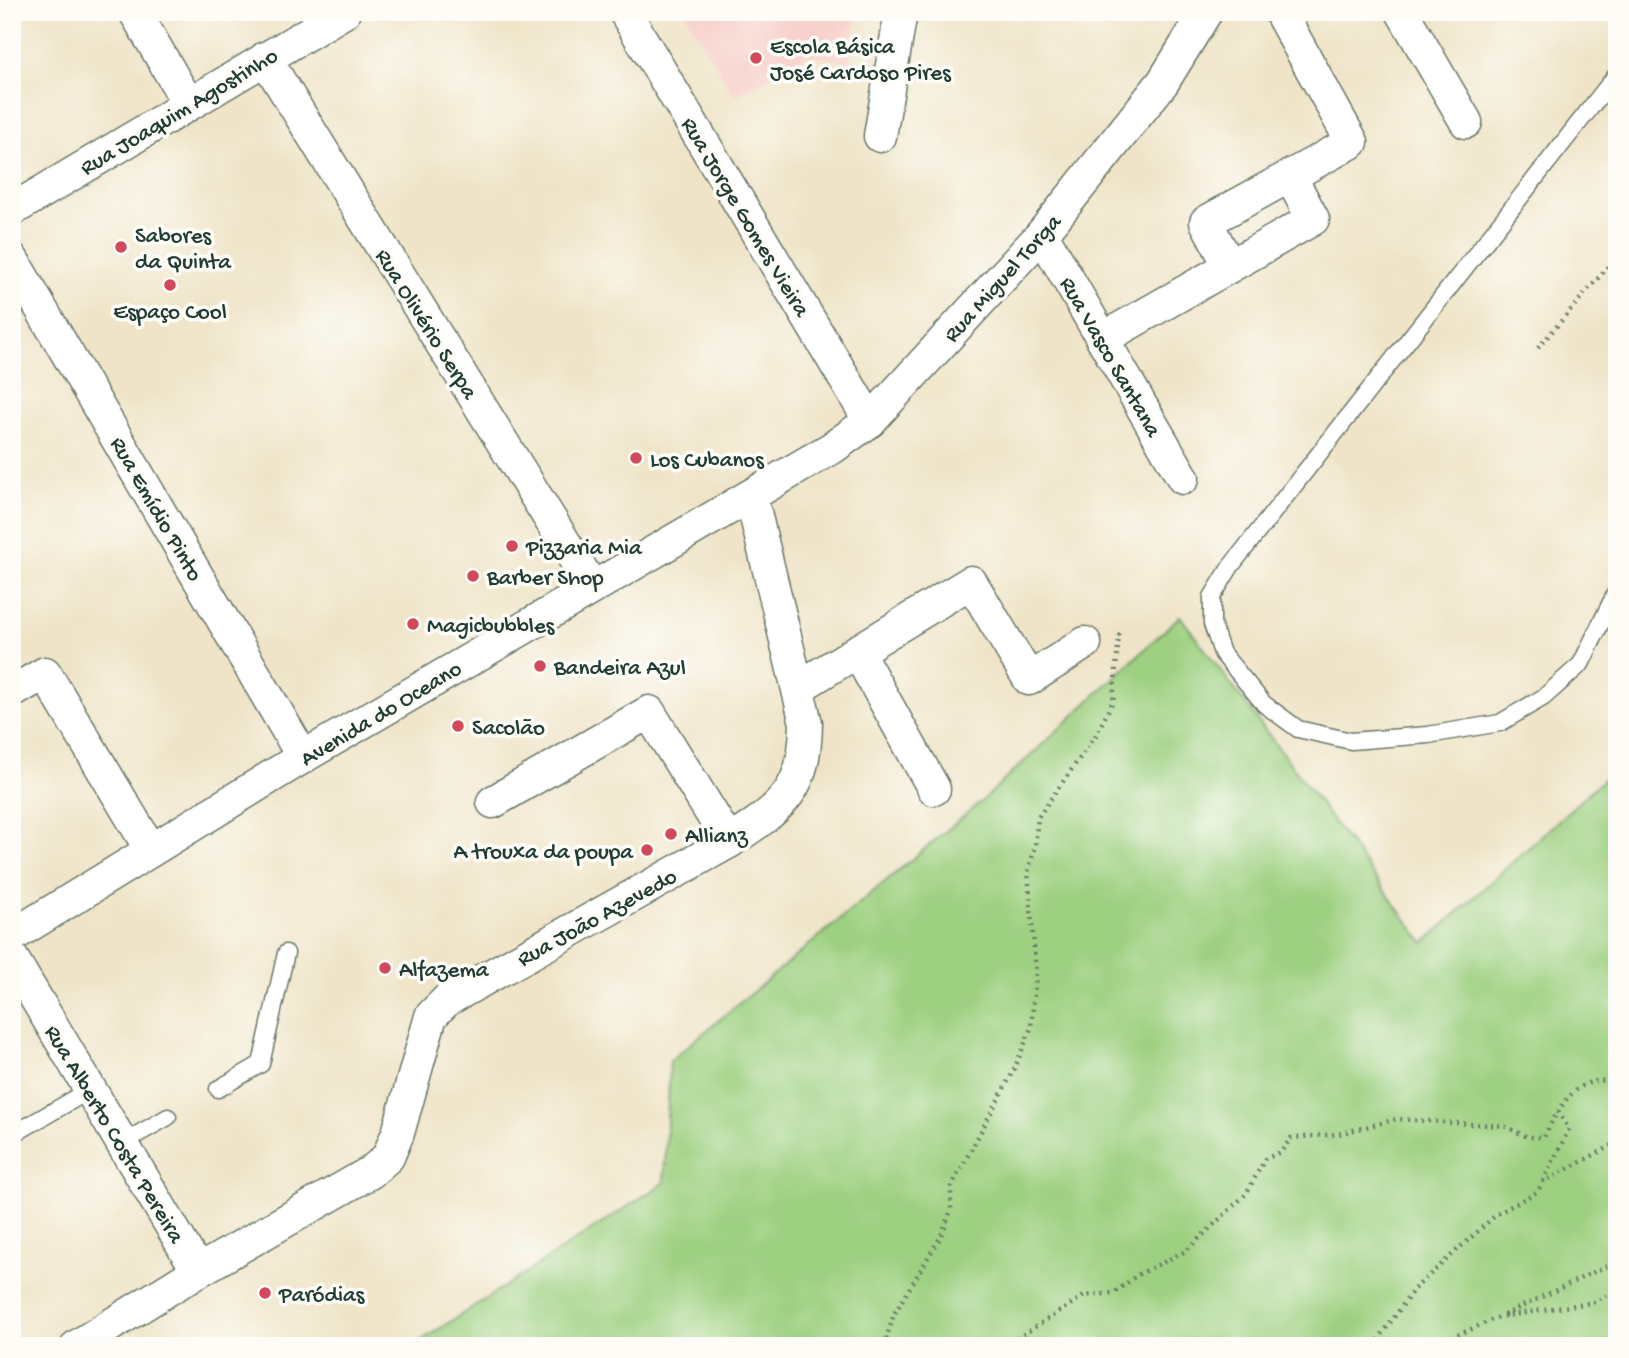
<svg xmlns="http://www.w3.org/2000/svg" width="1629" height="1358" font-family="'Gochi Hand',sans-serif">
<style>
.built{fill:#f7d0cb}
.green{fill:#9dd080;stroke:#5e865a;stroke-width:2}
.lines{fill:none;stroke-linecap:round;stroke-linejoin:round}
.lane-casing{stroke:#687767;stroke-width:19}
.street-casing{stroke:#687767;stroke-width:35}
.path{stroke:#687767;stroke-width:4.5;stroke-dasharray:2 5;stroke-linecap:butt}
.lane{stroke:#fff;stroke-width:16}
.street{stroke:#fff;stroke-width:32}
.poi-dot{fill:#d1495b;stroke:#fdfcf7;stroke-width:2.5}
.labels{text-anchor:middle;stroke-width:7;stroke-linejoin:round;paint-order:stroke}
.poi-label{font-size:23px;fill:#1f3d34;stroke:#fdfcf7;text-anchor:start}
.street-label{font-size:23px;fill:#1f3d34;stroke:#fdfcf7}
</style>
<rect width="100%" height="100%" fill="#fdfcf7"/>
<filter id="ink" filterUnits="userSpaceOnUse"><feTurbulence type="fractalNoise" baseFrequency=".0143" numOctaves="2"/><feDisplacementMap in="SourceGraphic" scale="14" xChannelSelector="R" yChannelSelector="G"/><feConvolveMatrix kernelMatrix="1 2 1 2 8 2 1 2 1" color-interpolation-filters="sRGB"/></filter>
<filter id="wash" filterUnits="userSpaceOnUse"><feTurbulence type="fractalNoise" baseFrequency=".00686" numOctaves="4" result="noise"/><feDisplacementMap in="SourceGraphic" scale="28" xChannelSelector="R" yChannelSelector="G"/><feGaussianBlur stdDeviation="1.57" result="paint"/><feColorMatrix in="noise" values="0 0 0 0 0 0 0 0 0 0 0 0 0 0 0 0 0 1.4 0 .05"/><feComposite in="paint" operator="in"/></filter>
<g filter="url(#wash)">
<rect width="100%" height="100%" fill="#efe4c7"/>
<polygon class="built" points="684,12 857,12 849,63 809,54 734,97"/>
<polygon class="green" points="1180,616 1424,943 1617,767 1617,1346 413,1346 664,1183 670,1061 982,801"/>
</g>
<g filter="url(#ink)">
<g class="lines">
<defs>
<g id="lane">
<polyline points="1617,74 1231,566 1212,597 1212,624 1222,653 1264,704 1298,729 1351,741 1428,735 1500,723 1544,697 1581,664 1617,590"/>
<polyline points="218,1089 261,1064 286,953"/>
<polyline points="12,1135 90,1090"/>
<polyline points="122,1143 168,1117"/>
</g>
<g id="street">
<polyline points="135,12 188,103"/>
<polyline points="625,12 870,421"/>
<polyline points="1280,12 1352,142 1290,176"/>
<polyline points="1402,12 1466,122"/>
<polyline points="265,58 592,587"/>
<polyline points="880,136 901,12"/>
<polyline points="12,210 344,12"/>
<polyline points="1042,234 1183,478"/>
<polyline points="12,259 303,757"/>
<polyline points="1102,339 1313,219 1290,176 1206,222 1229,265"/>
<polyline points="857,651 934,789"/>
<polyline points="799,687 971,582 1029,679 1085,643"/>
<polyline points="12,692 45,673 151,850"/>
<polyline points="493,802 649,712 729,842"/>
<polyline points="12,936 303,757 832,448 870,421 1042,234 1163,82 1206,12"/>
<polyline points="12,958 198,1271"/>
<path d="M77 1346 198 1271 371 1172 388 1157 398 1133 431 1016 447 1000 729 842C783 806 805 792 806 723L751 496"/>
</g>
</defs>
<use href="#lane" class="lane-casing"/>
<use href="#street" class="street-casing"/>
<g class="path">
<polyline points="1538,348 1617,256"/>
<polyline points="1543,1181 1569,1129 1558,1112"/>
<polyline points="1504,1315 1617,1261"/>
<polyline points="884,1346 894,1314 941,1236 951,1210 951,1187 1014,1070 1031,1028 1036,973 1028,872 1035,847 1038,817 1096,735 1113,701 1119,635 1114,636"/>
<path d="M1005 1346 1084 1296 1114 1293 1137 1275 1186 1251 1246 1194 1265 1159 1281 1152 1291 1138 1338 1134 1397 1119 1504 1126 1528 1137H1544C1560 1106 1576 1073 1617 1082"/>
<polyline points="1374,1346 1414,1289 1497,1214 1537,1192 1543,1182 1617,1143"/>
<polyline points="1432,1346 1499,1317 1595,1302 1617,1290"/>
</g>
<use href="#lane" class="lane"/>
<use href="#street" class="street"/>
</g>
</g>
<g class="poi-dot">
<circle cx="756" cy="58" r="7"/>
<circle cx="121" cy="247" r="7"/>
<circle cx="170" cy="285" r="7"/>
<circle cx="636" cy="458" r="7"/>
<circle cx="512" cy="546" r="7"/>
<circle cx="473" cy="576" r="7"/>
<circle cx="413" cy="624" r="7"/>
<circle cx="540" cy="666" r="7"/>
<circle cx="458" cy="726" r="7"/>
<circle cx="671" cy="834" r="7"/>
<circle cx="647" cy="850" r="7"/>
<circle cx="385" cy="968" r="7"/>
<circle cx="265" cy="1293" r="7"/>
</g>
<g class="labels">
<g class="poi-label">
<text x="770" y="53">Escola Básica<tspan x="770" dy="26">José Cardoso Pires</tspan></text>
<text x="135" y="242">Sabores<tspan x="135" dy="26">da Quinta</tspan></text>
<text x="170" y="318" text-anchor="middle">Espaço Cool</text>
<text x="650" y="466">Los Cubanos</text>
<text x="526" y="554">Pizzaria Mia</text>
<text x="487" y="584">Barber Shop</text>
<text x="427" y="632">Magicbubbles</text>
<text x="554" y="674">Bandeira Azul</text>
<text x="472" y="734">Sacolão</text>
<text x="685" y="842">Allianz</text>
<text x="633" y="858" text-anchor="end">A trouxa da poupa</text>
<text x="399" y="976">Alfazema</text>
<text x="279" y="1301">Paródias</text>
</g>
<g class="street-label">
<text transform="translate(178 110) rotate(-31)" y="8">Rua Joaquim Agostinho</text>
<text transform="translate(747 216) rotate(59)" y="8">Rua Jorge Gomes Vieira</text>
<text transform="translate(1001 277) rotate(-48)" y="8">Rua Miguel Torga</text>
<text transform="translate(428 323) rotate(58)" y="8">Rua Olivério Serpa</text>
<text transform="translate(1112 356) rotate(60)" y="8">Rua Vasco Santana</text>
<text transform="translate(158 508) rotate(60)" y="8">Rua Emídio Pinto</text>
<text transform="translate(380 712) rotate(-31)" y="8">Avenida do Oceano</text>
<text transform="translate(596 916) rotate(-29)" y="8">Rua João Azevedo</text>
<text transform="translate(116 1133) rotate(59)" y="8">Rua Alberto Costa Pereira</text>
</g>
</g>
<rect width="1629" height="1358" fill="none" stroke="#fdfcf7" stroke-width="42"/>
</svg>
